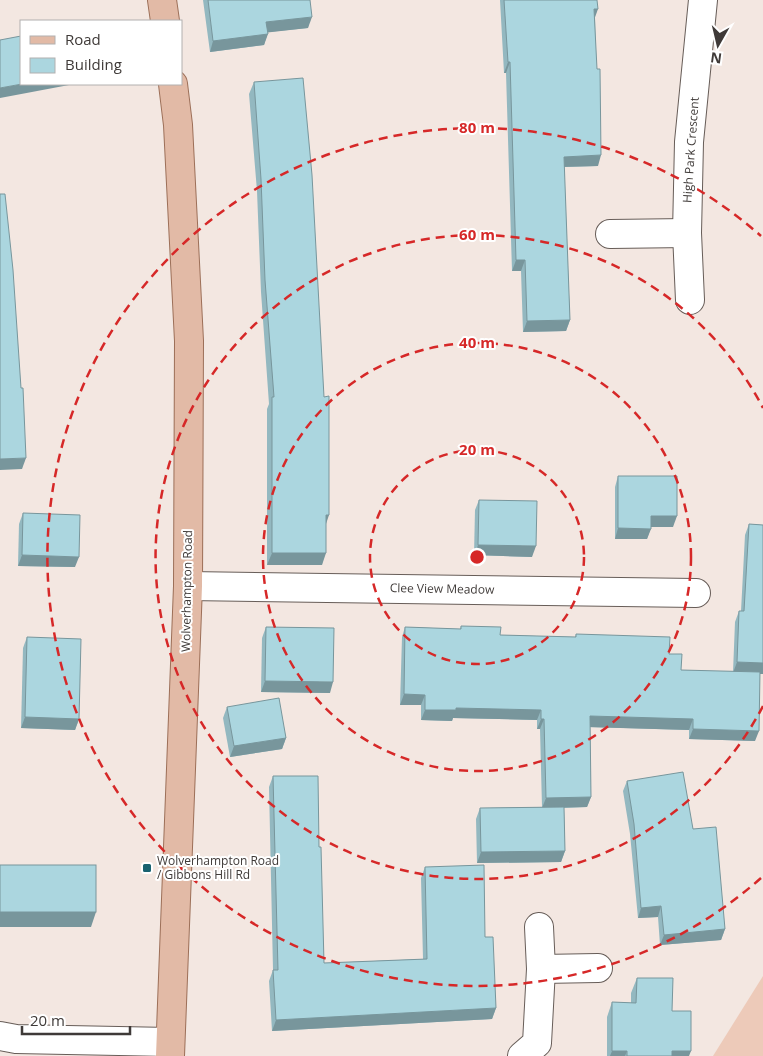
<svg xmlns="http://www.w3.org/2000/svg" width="763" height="1056" font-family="'Open Sans',sans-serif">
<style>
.green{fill:#edcab9}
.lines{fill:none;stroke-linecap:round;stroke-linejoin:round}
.minor-casing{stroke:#675d58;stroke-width:30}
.major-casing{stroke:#9c6f58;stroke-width:30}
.minor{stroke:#fff;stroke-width:28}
.major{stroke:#e2baa6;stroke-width:28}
.wall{fill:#93b8c0}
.shaded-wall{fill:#78969c}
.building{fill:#abd6df;stroke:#78969c}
.ring{fill:none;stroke:#d62828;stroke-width:2.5;stroke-dasharray:9 6}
.poi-dot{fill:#186270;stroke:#fff;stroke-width:2}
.labels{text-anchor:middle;stroke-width:4;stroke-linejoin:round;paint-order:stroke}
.street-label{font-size:12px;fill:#3f3a38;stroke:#fff}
.poi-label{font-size:12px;fill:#3f3a38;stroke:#fff;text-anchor:start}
.centre{fill:#d62828;stroke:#fff;stroke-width:2.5}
.ring-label{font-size:15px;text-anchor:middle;font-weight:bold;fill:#d62828;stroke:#fff;stroke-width:4;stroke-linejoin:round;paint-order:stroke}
</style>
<rect width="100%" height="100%" fill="#f3e7e1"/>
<polygon class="green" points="763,976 763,1056 713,1056"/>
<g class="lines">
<defs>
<g id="minor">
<polyline points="610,234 687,233"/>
<polyline points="690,300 687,233 689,142 703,0"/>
<polyline points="188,586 696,593"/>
<polyline points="541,969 598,968"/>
<polyline points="0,1036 16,1039 170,1042"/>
<polyline points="522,1056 537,1043 541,969 539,927"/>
</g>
<g id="major">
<polyline points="162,0 165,21"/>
<polyline points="170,1056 188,586 189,341 178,125 173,84"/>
</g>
</defs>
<use href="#minor" class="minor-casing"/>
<use href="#major" class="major-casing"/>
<use href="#minor" class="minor"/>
<use href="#major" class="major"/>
</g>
<g class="wall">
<polygon points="203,0 310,0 308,28 268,32 264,45 210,52"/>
<polygon points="500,0 597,0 595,17 598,166 564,167 570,320 566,331 523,332 521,271 512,271 506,73 504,73"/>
<polygon points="254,82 326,523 322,565 267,565 267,409 269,404 261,292 257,191 249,94"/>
<polygon points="618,476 673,527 651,527 647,539 615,539 615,487"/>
<polygon points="479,500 532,557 474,555 475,510"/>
<polygon points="23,513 75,567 18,566 19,524"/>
<polygon points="749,524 763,525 763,674 760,674 755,741 689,739 689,730 590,727 591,797 587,807 564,808 565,851 561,862 477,863 476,819 480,808 542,807 540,729 537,729 537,720 453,718 452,721 421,720 421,705 400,705 402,637 405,627 460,629 461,626 500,635 575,637 576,634 669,654 681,670 733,672 735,622 739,611 741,611 745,535"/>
<polygon points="266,627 330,693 261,692 262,638"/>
<polygon points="27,637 79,719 75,730 21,728 23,648"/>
<polygon points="227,707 286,738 282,749 230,757 223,718"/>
<polygon points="273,776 319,847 324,963 423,959 421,878 425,867 485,937 496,1008 492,1019 272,1031 269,981 273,970 269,787"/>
<polygon points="627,781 693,829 725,929 721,940 660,945 658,917 638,918 630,834 623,791"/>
<polygon points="637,978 672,1011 689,1056 607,1056 607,1017 612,1002 631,1003 631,993"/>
</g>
<g class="shaded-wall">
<polygon points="594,9 598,9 594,20"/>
<polygon points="312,17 308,28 263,33 266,22"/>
<polygon points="268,34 264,45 210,52 213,41"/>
<polygon points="508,62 510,62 506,73 504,73"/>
<polygon points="22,84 70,84 69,85 0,98 0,88"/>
<polygon points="601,155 598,166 560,167 564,157"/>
<polygon points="516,260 525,260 521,271 512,271"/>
<polygon points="570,320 566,331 523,332 527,321"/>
<polygon points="26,458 22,469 0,470 0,459"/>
<polygon points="326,515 329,515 325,527"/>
<polygon points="651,516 677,516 673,527 647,527"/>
<polygon points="618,528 651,529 647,539 615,539"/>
<polygon points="478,545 536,546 532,557 474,555"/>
<polygon points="272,553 326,553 322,565 267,565"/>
<polygon points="22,555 79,557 75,567 18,566"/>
<polygon points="737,662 763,663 763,674 733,673"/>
<polygon points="265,681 333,682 330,693 261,692"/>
<polygon points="404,694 425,695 421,705 400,705"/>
<polygon points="456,708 541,710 537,720 453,718 452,721 421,720 425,710"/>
<polygon points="590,716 693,719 689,730 586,727"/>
<polygon points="25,717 79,719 75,730 21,728"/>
<polygon points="541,719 544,719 540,729 537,729"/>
<polygon points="693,729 759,731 755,741 689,739"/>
<polygon points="286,738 282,749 230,757 234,746"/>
<polygon points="591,797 587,807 542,808 546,798"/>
<polygon points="565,851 561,862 477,863 481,852"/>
<polygon points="661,906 658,917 638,918 641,908"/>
<polygon points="0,912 96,912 91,927 0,927"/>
<polygon points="725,929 721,940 660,945 664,935"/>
<polygon points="496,1008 492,1019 272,1031 276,1020"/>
<polygon points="612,1051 627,1051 625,1056 610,1056"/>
<polygon points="672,1051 691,1051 689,1056 670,1056"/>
</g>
<g class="building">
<polygon points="208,0 310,0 312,17 266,22 268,34 213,41"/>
<polygon points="504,0 597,0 598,9 594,9 597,69 600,69 601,155 564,157 570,320 527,321 525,260 516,260 510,62 508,62"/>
<polygon points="21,36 21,84 22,84 0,88 0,40"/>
<polygon points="303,78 312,175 324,397 329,396 329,515 326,515 326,553 272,553 272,397 274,397 265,280 261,179 254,82"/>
<polygon points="0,194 5,194 13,270 21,388 23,388 26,458 0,459"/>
<polygon points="618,476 677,476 677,516 651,516 651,529 618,528"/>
<polygon points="479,500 537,501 536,546 478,545"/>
<polygon points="23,513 80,515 79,557 22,555"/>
<polygon points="749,524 763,525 763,663 737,662 739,611 744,611"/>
<polygon points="461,626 501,627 500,635 576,637 576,634 670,637 669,654 682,654 681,670 760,672 759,731 693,729 693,719 590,716 591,797 546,798 544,719 541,719 541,710 456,708 456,710 425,710 425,695 404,694 405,627 461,629"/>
<polygon points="266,627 334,628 333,682 265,681"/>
<polygon points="27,637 81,639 79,719 25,717"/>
<polygon points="279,698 286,738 234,746 227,707"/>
<polygon points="683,772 693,829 716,827 725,929 664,935 661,906 641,908 634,824 627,781"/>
<polygon points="273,776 318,776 319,847 321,847 324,963 427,959 425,867 484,865 485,937 493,937 496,1008 276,1020 273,970 278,970"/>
<polygon points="564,807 565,851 481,852 480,808"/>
<rect x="0" y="865" width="96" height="47"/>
<polygon points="637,978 673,978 672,1011 691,1011 691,1051 672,1051 672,1056 627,1056 627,1051 612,1051 612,1002 636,1003"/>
</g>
<g class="ring">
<circle cx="477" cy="557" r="107"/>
<circle cx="477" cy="557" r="214"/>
<path d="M763 706A322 322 0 1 1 763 408"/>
<path d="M761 878A429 429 0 1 1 761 236"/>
</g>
<rect class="poi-dot" x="142" y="863" width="10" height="10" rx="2.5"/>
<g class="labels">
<g class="street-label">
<text transform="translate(691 150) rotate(-86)" y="4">High Park Crescent</text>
<text transform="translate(442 589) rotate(1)" y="4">Clee View Meadow</text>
<text transform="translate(187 591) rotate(-89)" y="4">Wolverhampton Road</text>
</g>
<g class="poi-label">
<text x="157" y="865">Wolverhampton Road<tspan x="157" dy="14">/ Gibbons Hill Rd</tspan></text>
</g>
</g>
<circle cx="477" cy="557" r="8" class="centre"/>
<g class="ring-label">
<text x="477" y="133">80 m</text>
<text x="477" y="240">60 m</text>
<text x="477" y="348">40 m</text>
<text x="477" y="455">20 m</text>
</g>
<rect x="20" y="20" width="162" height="65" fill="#ffffff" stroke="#b2b0af"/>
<rect x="30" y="36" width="25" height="8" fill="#e2baa6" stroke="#b2b0af"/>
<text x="65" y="45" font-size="15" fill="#3f3a38">Road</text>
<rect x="30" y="58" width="25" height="15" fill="#abd6df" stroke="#b2b0af"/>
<text x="65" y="70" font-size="15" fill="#3f3a38">Building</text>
<g transform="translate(718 45) rotate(188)" stroke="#ffffff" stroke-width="4" paint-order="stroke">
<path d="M0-4L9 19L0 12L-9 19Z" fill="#3f3a38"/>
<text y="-8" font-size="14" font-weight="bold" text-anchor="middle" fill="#3f3a38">N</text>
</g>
<path d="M22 1026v8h108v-8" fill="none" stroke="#3f3a38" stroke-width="2.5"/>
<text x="30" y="1026" font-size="15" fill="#3f3a38" stroke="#ffffff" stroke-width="4" paint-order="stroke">20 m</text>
</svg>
